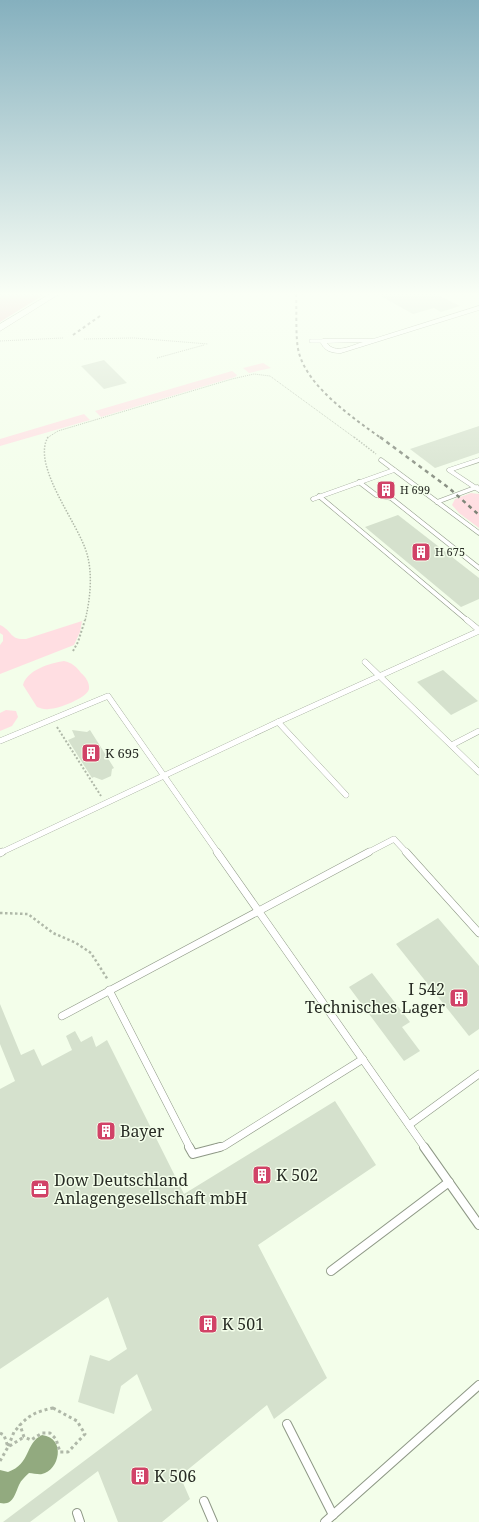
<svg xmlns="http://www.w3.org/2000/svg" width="479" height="1522" font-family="'Noto Serif',serif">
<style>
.green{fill:#ffdee2}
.forest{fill:#f0b8c0}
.water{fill:#92aa7f}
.building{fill:#d5e1cd}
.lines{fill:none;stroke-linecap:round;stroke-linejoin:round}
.lane-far4-casing{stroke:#8e9886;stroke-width:4}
.lane-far3-casing{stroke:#8e9886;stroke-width:5}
.lane-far2-casing{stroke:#8e9886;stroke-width:6}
.lane-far1-casing{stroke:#8e9886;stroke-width:8}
.lane-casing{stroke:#8e9886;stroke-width:10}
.street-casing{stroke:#8e9886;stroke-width:1}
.secondary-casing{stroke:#8e9886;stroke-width:1}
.path-far4{stroke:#afb8a8;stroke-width:1;stroke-dasharray:1 1;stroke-linecap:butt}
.path-far3{stroke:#afb8a8;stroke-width:1.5;stroke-dasharray:1.5 1.5;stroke-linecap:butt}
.path-far2{stroke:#afb8a8;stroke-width:2;stroke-dasharray:2 2;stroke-linecap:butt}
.path-far1{stroke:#afb8a8;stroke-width:2.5;stroke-dasharray:2.5 2.5;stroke-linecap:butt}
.path{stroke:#afb8a8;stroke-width:3;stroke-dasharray:3 3;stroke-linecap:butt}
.lane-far4{stroke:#fff;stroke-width:3.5}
.lane-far3{stroke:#fff;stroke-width:4}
.lane-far2{stroke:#fff;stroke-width:5.5}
.lane-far1{stroke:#fff;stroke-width:7}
.lane{stroke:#fff;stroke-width:8}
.street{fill:#fff;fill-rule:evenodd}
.secondary{fill:#fff;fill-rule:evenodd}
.rail-far1{stroke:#7d8477;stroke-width:2;stroke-dasharray:3 3;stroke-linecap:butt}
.rail{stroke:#7d8477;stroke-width:2.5;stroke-dasharray:4 4;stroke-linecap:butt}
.labels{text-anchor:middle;stroke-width:3;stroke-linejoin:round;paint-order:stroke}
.far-poi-label{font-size:11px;fill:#272b24;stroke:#f3feea;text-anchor:start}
.poi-label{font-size:13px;fill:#272b24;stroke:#f3feea;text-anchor:start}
.near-poi-label{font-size:16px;fill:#272b24;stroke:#f3feea;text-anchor:start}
</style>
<rect width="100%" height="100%" fill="#f3feea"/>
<g class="green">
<polygon points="263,363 271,368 249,373 243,368"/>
<polygon points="232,371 237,375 235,377 101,417 95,411"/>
<polygon points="84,414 90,420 0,446 0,439"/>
<polygon points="471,493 479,494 479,528 459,513 452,505 455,499"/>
<path d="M82 621 80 632 74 645 0 674V645L3 641V635L0 633V625C13 631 9 640 26 639Z"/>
<path d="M64 661C72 663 76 666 81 673 85 676 90 683 89 689 87 698 58 709 49 709 44 710 41 708 37 707L23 685C27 670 50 663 64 661Z"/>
<polygon points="6,710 16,711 18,717 12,726 0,731 0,713"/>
</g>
<polygon class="forest" points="0,294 45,294 0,322"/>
<path class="water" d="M42 1435C67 1438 59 1471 42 1474 39 1475 33 1473 29 1473 25 1477 21 1480 19 1485 15 1494 13 1506 0 1503V1470L8 1472C31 1464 25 1443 42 1435Z"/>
<g class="building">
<polygon points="377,294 436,294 460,306 441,312 434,308 413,314"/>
<polygon points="104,360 127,383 104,389 81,366"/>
<polygon points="479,426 479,453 435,468 410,449"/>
<polygon points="398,515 479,578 479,599 461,607 365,527"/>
<polygon points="443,670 478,701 451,715 417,682"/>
<polygon points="72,730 87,732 90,730 114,768 112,769 111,776 102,780 94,777 92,778 68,740 75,737"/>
<polygon points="438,918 479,966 479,1029 469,1036 396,944"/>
<polygon points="372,973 410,1022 402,1027 420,1051 404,1061 349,987"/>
<polygon points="0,1004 21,1055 34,1049 42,1066 72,1050 66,1036 75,1031 81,1042 92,1036 96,1047 107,1040 184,1194 335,1101 376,1165 258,1245 327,1378 274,1419 267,1405 180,1476 190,1499 162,1522 118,1522 98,1471 30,1522 3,1522 152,1410 137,1374 121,1386 114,1414 78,1402 90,1355 109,1361 127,1349 108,1297 0,1369 0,1089 15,1081 0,1044"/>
</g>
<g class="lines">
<defs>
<polyline id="lane-far4" points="311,341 323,341"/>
<g id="lane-far3">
<polyline points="381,460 479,533"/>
<polyline points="479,460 449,470 479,490"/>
<polyline points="359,482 376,495 391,498 479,568"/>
<polyline points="319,496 468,621"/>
<polyline points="313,499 394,470"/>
<polyline points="437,502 477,487"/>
</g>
<g id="lane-far2">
<polyline points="467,620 479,630"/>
<polyline points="365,662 479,772"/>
<polyline points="278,722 346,795"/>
<polyline points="0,741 108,696 218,853"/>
<polyline points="452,745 479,731"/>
<polyline points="0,853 278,722 479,631"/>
<polyline points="367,853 394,839 407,853"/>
</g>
<g id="lane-far1">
<polyline points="217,852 425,1148"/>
<polyline points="406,852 479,933"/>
<polyline points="0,853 2,852"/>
<polyline points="109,990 190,1148"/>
<polyline points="62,1016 369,852"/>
<polyline points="409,1125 479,1074"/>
<polyline points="216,1148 224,1146 363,1059"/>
</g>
<g id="lane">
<polyline points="189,1147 193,1154 220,1147"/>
<polyline points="424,1147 479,1225"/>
<polyline points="331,1271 449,1182"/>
<polyline points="287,1424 333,1515"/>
<polyline points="204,1501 213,1522"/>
<polyline points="77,1513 80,1522"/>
<polyline points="325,1522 479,1385"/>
</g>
<path id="street" d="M479 306V310L341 353C331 353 324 351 320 341L323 339H373ZM363 342C352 345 335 355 327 343Z"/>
<polygon id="secondary" points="50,294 59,294 0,331 0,324"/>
</defs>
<use href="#lane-far4" class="lane-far4-casing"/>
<use href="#lane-far3" class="lane-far3-casing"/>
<use href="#lane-far2" class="lane-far2-casing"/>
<use href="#lane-far1" class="lane-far1-casing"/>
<use href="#lane" class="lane-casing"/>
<use href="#street" class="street-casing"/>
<use href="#secondary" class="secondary-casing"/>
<g class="path-far4">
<polyline points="84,339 134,338 208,344"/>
<polyline points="0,341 63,338"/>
<polyline points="157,358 204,345"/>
<polyline points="47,438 58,431 232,379 254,374 270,376 355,438"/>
</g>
<g class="path-far3">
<path d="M48 437C31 466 79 524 87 554 93 575 90 600 85 621"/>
<polyline points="354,437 376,454"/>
</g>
<g class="path-far2">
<polyline points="73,651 78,642 85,620"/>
<polyline points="57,727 101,796"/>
</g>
<polyline class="path-far1" points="0,913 28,914 53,933 76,943 91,953 108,980"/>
<g class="path">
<path d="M53 1408 77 1421 85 1434 68 1452H60L56 1439 50 1433H42L31 1440 24 1437 20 1425C30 1414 39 1411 53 1408Z"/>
<polyline points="0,1433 4,1435 8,1447 14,1432 20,1425"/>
<polyline points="0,1461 8,1447 24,1437"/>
</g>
<use href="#lane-far4" class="lane-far4"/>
<use href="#lane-far3" class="lane-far3"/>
<use href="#lane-far2" class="lane-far2"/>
<use href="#lane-far1" class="lane-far1"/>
<use href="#lane" class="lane"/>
<use href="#street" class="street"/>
<use href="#secondary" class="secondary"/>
<g class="rail-far1">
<path d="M296 294C297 309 295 340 299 353 308 387 353 418 381 438"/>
<polyline points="73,335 100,316"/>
</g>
<polyline class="rail" points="380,437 449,488 479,515"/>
</g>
<linearGradient id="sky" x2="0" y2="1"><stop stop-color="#85b0be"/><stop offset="0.58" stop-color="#fafff6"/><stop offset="1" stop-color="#fafff6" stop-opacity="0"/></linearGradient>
<rect width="479" height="507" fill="url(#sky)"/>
<defs>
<symbol id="building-square" viewBox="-11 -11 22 22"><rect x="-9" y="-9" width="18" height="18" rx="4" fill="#d14267" stroke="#f3feea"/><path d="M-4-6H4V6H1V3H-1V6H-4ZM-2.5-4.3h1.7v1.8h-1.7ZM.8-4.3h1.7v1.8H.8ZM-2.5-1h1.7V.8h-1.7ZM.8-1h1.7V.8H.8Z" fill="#fff"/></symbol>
<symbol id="office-square" viewBox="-11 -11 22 22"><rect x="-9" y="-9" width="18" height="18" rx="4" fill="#d14267" stroke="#f3feea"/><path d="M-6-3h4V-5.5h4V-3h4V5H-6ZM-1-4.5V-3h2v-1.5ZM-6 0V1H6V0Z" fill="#fff"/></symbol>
</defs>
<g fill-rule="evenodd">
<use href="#building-square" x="375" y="479" width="22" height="22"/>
<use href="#building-square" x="410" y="541" width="22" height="22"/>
<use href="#building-square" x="80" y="742" width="22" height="22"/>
<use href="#building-square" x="448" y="987" width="22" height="22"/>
<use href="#building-square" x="95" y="1120" width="22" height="22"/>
<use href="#building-square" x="251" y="1164" width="22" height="22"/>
<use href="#office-square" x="29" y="1178" width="22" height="22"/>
<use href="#building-square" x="197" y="1313" width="22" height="22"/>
<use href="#building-square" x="129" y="1465" width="22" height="22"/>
</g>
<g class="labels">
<g class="far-poi-label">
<text x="400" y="494">H 699</text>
<text x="435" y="556">H 675</text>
</g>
<g class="poi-label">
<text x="105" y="758">K 695</text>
</g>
<g class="near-poi-label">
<text x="445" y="995" text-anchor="end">I 542<tspan x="445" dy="18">Technisches Lager</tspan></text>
<text x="120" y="1137">Bayer</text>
<text x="276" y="1181">K 502</text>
<text x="54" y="1186">Dow Deutschland<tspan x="54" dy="18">Anlagengesellschaft mbH</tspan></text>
<text x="222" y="1330">K 501</text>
<text x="154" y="1482">K 506</text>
</g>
</g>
</svg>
